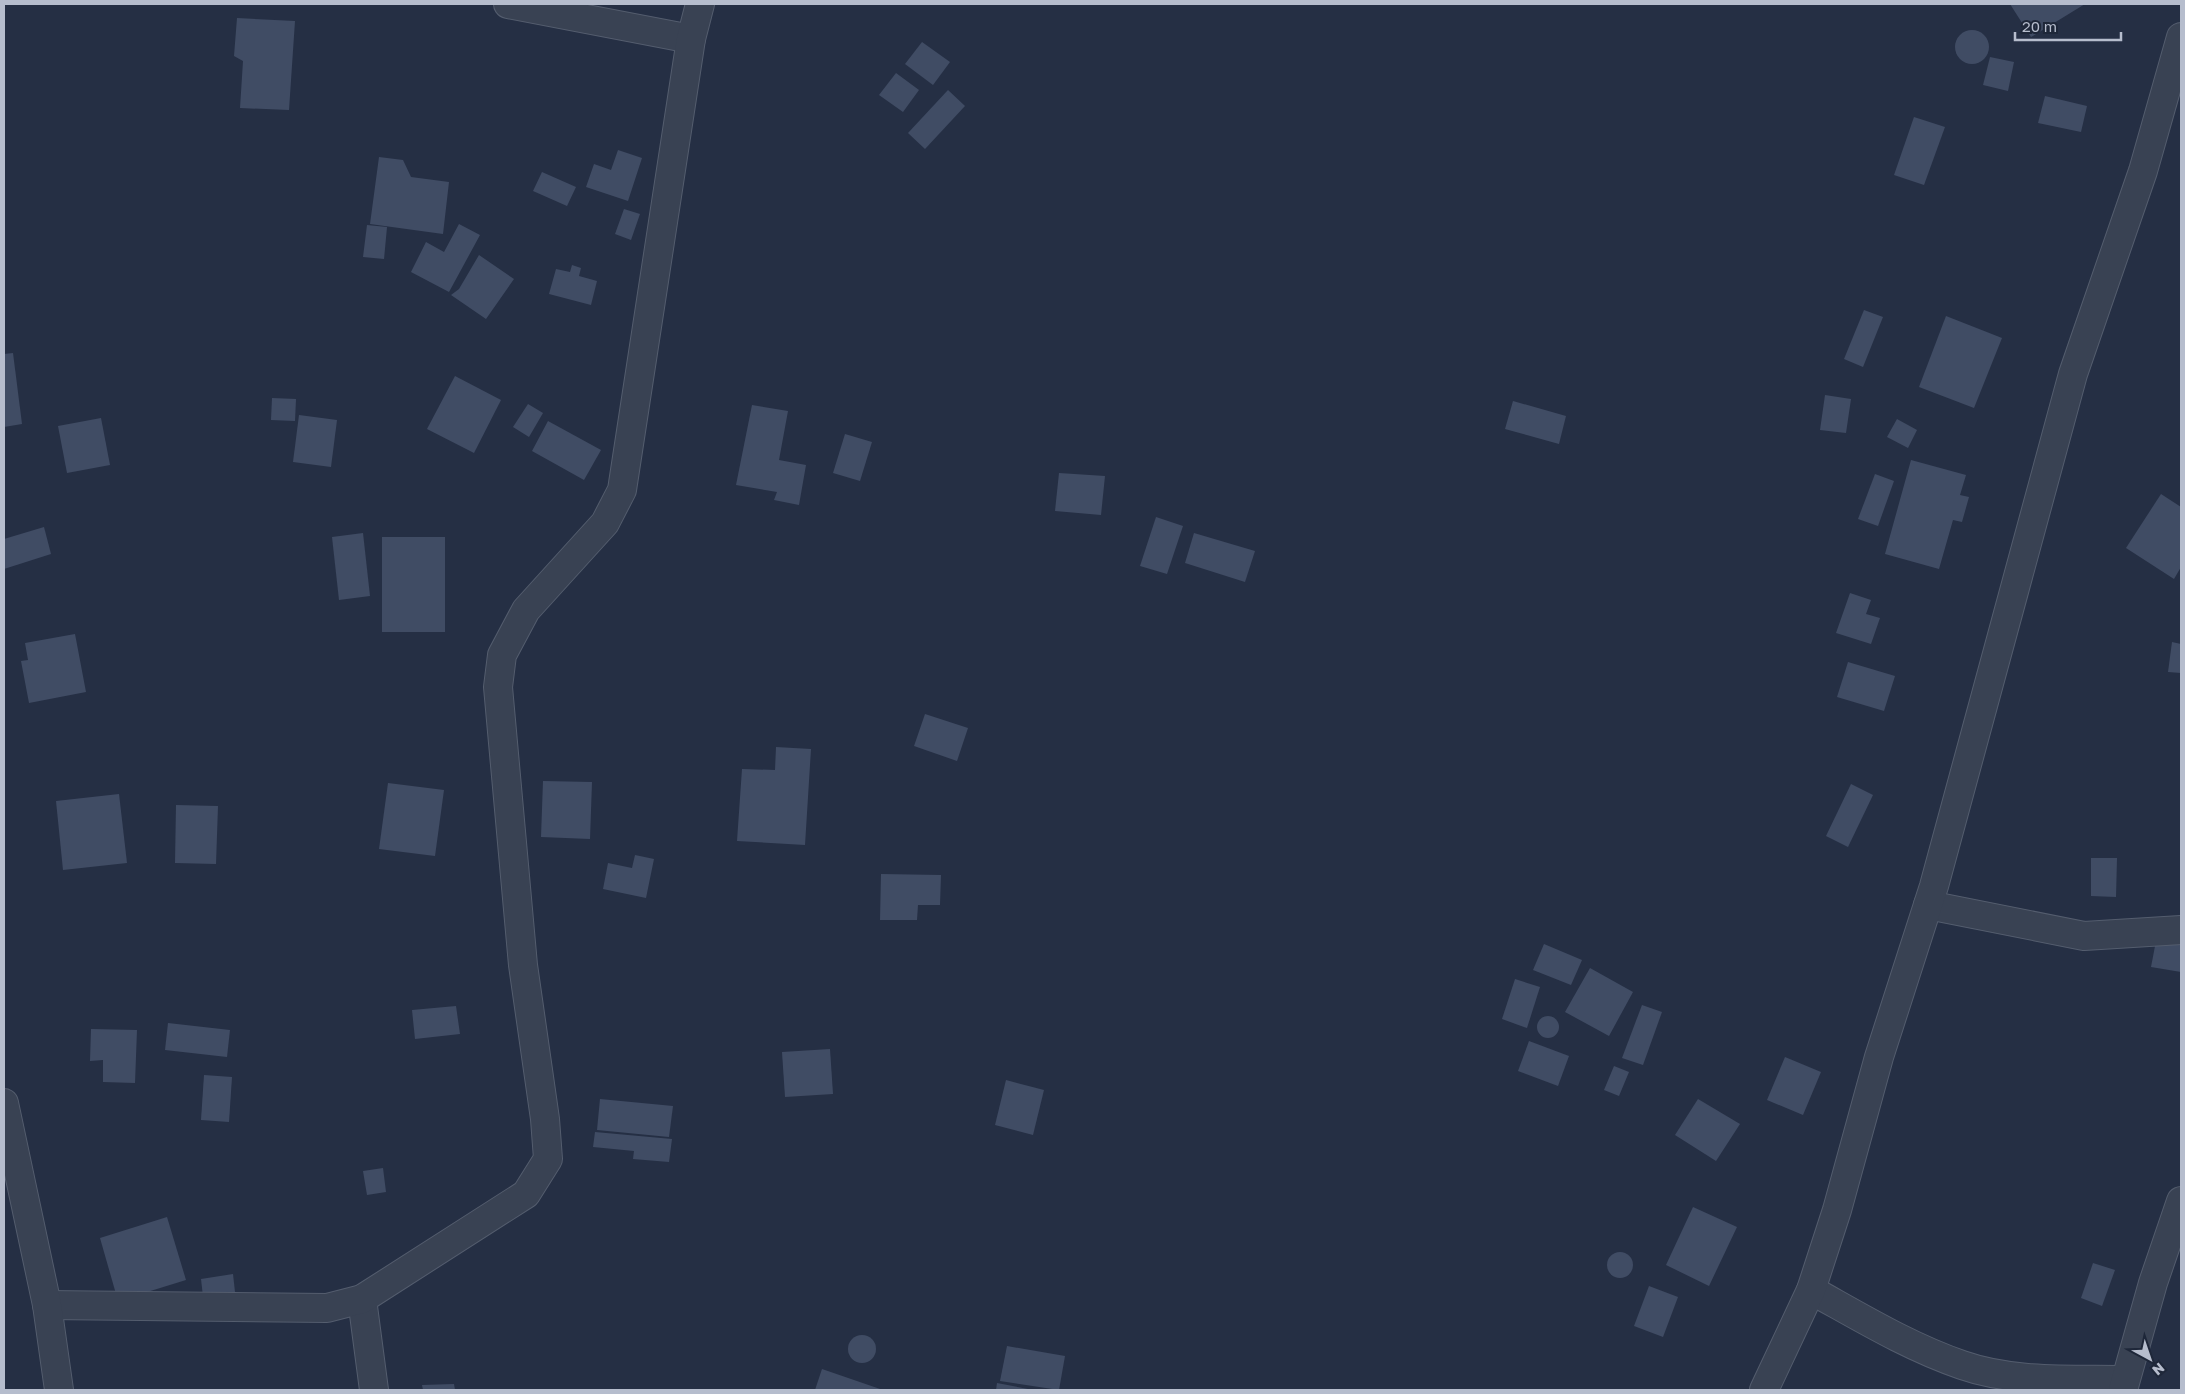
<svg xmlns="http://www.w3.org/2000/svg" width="2185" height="1394" font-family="'Golos Text',sans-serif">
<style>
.building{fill:#404c64}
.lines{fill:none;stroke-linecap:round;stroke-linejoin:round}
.minor-casing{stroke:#545d6e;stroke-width:30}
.tertiary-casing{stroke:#545d6e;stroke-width:30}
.minor{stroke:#394253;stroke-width:28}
.tertiary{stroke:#394253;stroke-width:28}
</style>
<rect width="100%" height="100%" fill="#252f44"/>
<g class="building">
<polygon points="2010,4 2085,4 2031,37"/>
<polygon points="237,18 295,21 289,110 240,108 243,61 234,56"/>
<circle cx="1972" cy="47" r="17"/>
<polygon points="922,42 950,62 933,85 905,64"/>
<polygon points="1990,57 2014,62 2008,91 1983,85"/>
<polygon points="896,73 919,90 903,112 879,95"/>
<polygon points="948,90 965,106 925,149 908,133"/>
<polygon points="2045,96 2087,106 2081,132 2038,123"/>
<polygon points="1914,117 1945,127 1924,185 1894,175"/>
<polygon points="618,150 642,158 628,201 586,187 594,164 611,170"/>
<polygon points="379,157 403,160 411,177 449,182 443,234 370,224"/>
<polygon points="542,172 576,187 567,206 533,191"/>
<polygon points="624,209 640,214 631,240 615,234"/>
<polygon points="459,224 480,235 449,292 411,272 426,242 444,252"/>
<polygon points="367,225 387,227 384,259 363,257"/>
<polygon points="479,255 514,279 486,319 451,295 459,289"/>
<polygon points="572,265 581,268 579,276 597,281 591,305 549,294 556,269 570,272"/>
<polygon points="1864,310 1883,317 1863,367 1844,359"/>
<polygon points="1946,316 2002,338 1974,408 1919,387"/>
<polygon points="13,353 22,424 4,427 4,354"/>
<polygon points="455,376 501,400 474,453 427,429"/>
<polygon points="1825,395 1851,399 1846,433 1820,430"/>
<polygon points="272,398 296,399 295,421 271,420"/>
<polygon points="1513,401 1566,416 1559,444 1505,429"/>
<polygon points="528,404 543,413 529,437 513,427"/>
<polygon points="752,405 788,411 779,460 806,465 799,505 774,500 777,492 736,485"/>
<polygon points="299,415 337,420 331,467 293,462"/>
<polygon points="101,418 110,465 67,473 58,426"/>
<polygon points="1897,419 1917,430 1908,448 1887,437"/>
<polygon points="548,421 601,450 584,480 532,451"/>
<polygon points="845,434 872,442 860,481 833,473"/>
<polygon points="1911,460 1966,475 1960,495 1969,497 1962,522 1953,520 1939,569 1885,554"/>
<polygon points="1059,473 1105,476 1101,515 1055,511"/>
<polygon points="1875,474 1894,481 1878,526 1858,519"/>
<polygon points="2161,494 2181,507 2181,567 2174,579 2126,548"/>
<polygon points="1156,517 1183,526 1167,574 1140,566"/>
<polygon points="44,527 51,554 4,569 4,539"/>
<polygon points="363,533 370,596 339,600 332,537"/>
<polygon points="1194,533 1255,551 1245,582 1185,563"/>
<rect x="382" y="537" width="63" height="95"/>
<polygon points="1850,593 1871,600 1866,614 1880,618 1871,644 1836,633"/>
<polygon points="75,634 86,692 29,703 21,661 28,660 25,643"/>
<polygon points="2172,642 2181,644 2181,673 2168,672"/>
<polygon points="1848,662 1895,676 1884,711 1837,697"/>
<polygon points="925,714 968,728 957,761 914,746"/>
<polygon points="776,747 811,749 805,845 737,841 742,769 775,770"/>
<polygon points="543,781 592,782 590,839 541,837"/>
<polygon points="388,783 444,790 435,856 379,849"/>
<polygon points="1851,784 1873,795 1848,847 1826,836"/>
<polygon points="119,794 127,863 63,870 56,801"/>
<polygon points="176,805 218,806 216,864 175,863"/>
<polygon points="635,855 654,859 646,898 603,889 608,863 632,868"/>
<polygon points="2091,858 2117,858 2116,897 2091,896"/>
<polygon points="881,874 941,875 940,905 918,905 917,920 880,920"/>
<polygon points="2156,941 2181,945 2181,972 2151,967"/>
<polygon points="1544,944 1582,960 1571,985 1533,970"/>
<polygon points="1590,968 1633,992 1609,1036 1565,1012"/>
<polygon points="1515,979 1540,987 1527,1028 1502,1019"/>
<polygon points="1642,1005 1662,1012 1643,1065 1622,1058"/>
<polygon points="456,1006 460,1034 415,1039 412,1010"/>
<circle cx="1548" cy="1027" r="11"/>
<polygon points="168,1023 230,1030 227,1057 165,1050"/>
<polygon points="91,1029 137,1030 135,1083 103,1082 103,1060 90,1061"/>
<polygon points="1529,1041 1569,1056 1558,1086 1518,1071"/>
<polygon points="830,1049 833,1094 785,1097 782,1052"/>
<polygon points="1785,1057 1821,1072 1803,1115 1767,1100"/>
<polygon points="1614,1066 1629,1072 1619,1096 1604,1090"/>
<polygon points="204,1075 232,1077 229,1122 201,1120"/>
<polygon points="1006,1080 1044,1090 1033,1135 995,1125"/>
<polygon points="600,1099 673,1106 669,1137 597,1130"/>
<polygon points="1698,1099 1740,1124 1716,1161 1675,1135"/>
<polygon points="595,1132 672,1139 669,1162 633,1159 634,1151 593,1147"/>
<polygon points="383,1168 386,1192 367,1195 363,1171"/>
<polygon points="1693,1207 1737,1227 1709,1286 1666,1265"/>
<polygon points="167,1217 186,1280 118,1301 100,1238"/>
<circle cx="1620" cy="1265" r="13"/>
<polygon points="2093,1263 2115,1270 2102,1306 2081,1298"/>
<polygon points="233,1274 236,1301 204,1305 201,1279"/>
<polygon points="1649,1286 1678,1297 1663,1337 1634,1326"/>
<circle cx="862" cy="1349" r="14"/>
<polygon points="1007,1346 1065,1356 1059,1390 1000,1381"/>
<polygon points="822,1369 883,1390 815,1390"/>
<polygon points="997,1383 1028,1389 1028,1390 996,1390"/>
<polygon points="454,1384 455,1390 423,1390 422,1385"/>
</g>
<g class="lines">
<defs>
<g id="minor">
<polyline points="508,4 691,39"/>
<polyline points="1928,905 2084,936 2181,930"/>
<path d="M1811 1290C1860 1317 1909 1347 1962 1365 2013 1383 2072 1379 2125 1380"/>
<polyline points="362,1299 374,1390"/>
<polyline points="47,1305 327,1308 362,1299 526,1194 548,1159 545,1119 523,965 498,687 502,655 526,610 605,523 622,490 691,39 700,4"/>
<polyline points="1764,1390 1811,1290 1837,1210 1879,1057 1934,886 2073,374 2143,171 2181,37"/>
<polyline points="2123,1390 2153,1283 2181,1201"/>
</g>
<polyline id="tertiary" points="4,1103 47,1305 59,1390"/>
</defs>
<use href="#minor" class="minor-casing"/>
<use href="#tertiary" class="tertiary-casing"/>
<use href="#minor" class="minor"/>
<use href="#tertiary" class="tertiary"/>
</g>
<rect width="2185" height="1394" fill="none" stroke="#b6bdcd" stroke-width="10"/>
<g transform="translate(2150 1359) rotate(140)" stroke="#1e2739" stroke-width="4" paint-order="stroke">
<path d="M0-4L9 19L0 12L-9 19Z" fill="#b6bdcd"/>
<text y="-8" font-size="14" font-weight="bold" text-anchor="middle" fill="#b6bdcd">N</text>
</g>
<path d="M2015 32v8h106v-8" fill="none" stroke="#b6bdcd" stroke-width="2.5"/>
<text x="2022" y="32" font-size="15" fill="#b6bdcd" stroke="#1e2739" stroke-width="4" paint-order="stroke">20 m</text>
</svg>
